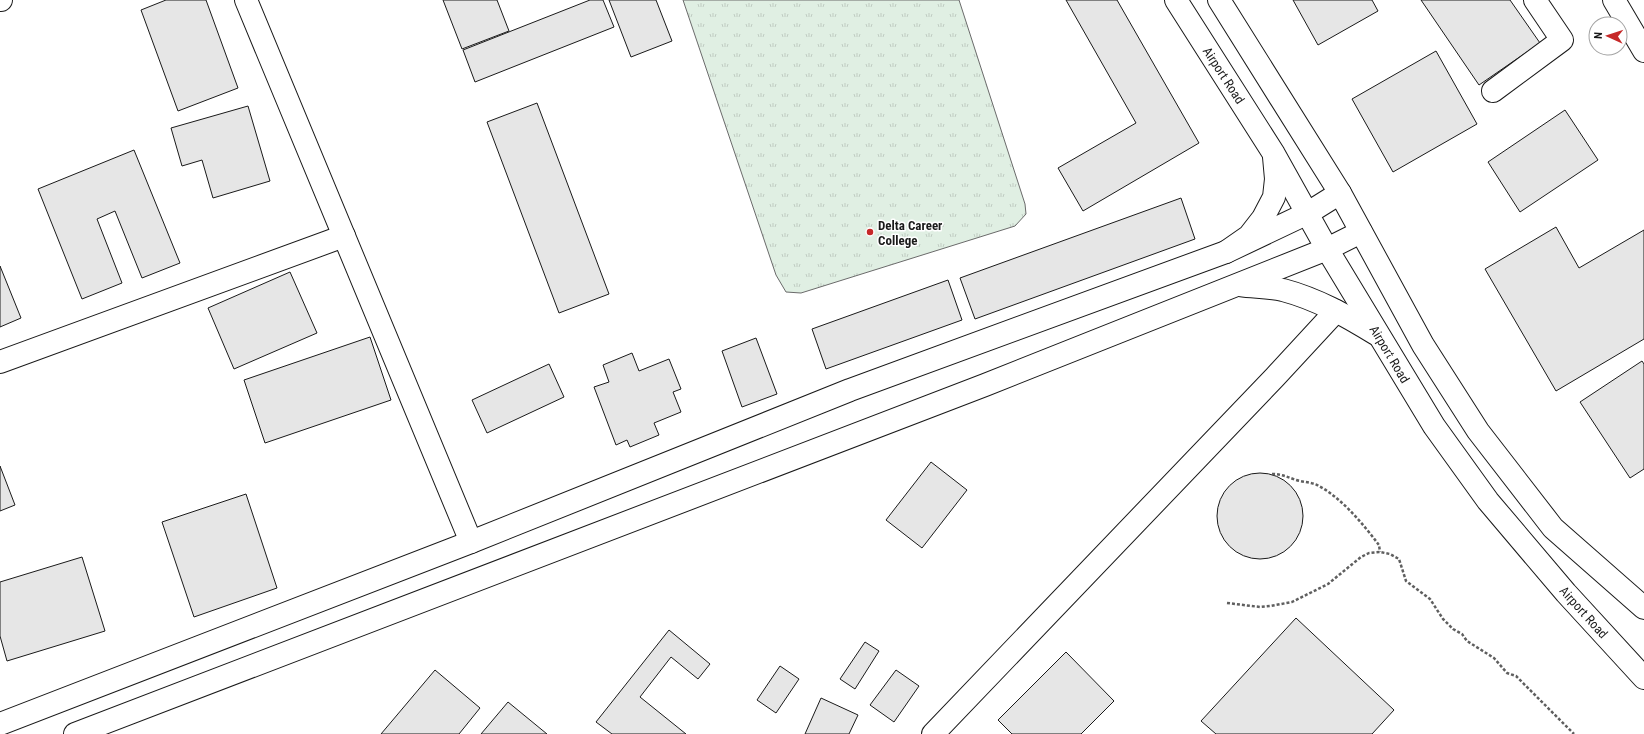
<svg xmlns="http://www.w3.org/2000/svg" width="1644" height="734" font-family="'Roboto Condensed',sans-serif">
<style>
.grass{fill:url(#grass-tufts);stroke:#6a6a6a}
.building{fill:#e6e6e6;stroke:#1a1a1a}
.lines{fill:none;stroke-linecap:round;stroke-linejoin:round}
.minor-casing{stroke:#1a1a1a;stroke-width:24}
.tertiary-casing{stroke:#1a1a1a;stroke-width:24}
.secondary-casing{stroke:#1a1a1a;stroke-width:24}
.path{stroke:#5f5f5f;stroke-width:2.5;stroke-dasharray:3 2;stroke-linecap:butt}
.minor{stroke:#fff;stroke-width:22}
.tertiary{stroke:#fff;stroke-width:22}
.secondary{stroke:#fff;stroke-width:22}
.poi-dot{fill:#c62828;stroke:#fff;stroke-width:1.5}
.labels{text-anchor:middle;stroke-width:3;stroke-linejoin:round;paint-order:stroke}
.street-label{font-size:13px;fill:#1a1a1a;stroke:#fff}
.poi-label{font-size:13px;font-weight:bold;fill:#1a1a1a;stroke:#fff;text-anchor:start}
</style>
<defs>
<pattern id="grass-tufts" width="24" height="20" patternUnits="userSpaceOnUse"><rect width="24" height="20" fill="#e0efe3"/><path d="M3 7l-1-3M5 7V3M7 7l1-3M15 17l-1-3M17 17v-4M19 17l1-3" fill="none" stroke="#c0ccc2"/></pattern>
</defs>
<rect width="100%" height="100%" fill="#fff"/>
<polygon class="grass" points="683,0 959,0 1025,204 1026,214 1015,226 801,293 786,292 776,275"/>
<g class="building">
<polygon points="166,0 206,0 238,88 178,111 141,10"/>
<polygon points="443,0 497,0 509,31 462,49"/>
<polygon points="590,0 603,0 614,27 475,82 463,50"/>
<polygon points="609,0 656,0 672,41 631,57"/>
<polygon points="1066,0 1117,0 1199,143 1083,211 1058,168 1136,123"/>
<polygon points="1293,0 1372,0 1378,11 1318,45"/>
<polygon points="1421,0 1510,0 1540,43 1479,85"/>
<polygon points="1436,51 1477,124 1393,172 1352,99"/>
<polygon points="537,103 609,294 559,313 487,122"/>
<polygon points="248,106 270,181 213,198 202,160 182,166 171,128"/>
<polygon points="1565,110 1598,160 1520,212 1488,162"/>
<polygon points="134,150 180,263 142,278 115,211 97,219 122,283 82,299 38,189"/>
<polygon points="1181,198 1195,239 975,319 960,278"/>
<polygon points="1556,227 1579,268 1644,230 1644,339 1556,391 1485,269"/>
<polygon points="0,266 21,318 0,327"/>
<polygon points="290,272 317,333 234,369 208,308"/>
<polygon points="948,280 962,320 826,369 812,329"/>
<polygon points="370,337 391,400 265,443 244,380"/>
<polygon points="756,338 777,394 742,407 722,351"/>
<polygon points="632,353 639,371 669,359 681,389 673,392 681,412 654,423 659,435 630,447 627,440 616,445 594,387 609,382 603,365"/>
<polygon points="1642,361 1644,364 1644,469 1630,478 1580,402"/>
<polygon points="549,364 564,397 487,433 472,400"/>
<polygon points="931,462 967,490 922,548 886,520"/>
<polygon points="0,466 15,505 0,511"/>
<circle cx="1260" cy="516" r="43"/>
<polygon points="246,494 277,588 194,617 162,522"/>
<polygon points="82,557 105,631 7,661 0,636 0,582"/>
<polygon points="1296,618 1394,710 1372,734 1216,734 1201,721"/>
<polygon points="669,630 710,664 698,679 671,657 640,697 686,734 612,734 596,722"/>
<polygon points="865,642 879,651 855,689 840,679"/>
<polygon points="1066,652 1114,701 1081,734 1012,734 998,720"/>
<polygon points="780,666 799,679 776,713 757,700"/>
<polygon points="435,670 480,708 459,734 381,734"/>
<polygon points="896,670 919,686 894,722 870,705"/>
<polygon points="821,698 858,715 849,734 805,734"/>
<polygon points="508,702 547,734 481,734"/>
</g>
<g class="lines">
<defs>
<g id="minor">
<polyline points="0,0 1,0"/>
<polyline points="246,0 471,542"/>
<polyline points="1614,0 1644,51"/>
<polyline points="1493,91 1562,40 1535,0"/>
<polyline points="0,362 344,236"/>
<polyline points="933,734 1275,377 1336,311"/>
</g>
<g id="tertiary">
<polyline points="0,724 471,542 850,390 1226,252 1308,213 1340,193"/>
<polyline points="75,734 985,385 1327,249 1361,232"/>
</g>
<g id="secondary">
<polyline points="1176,0 1274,154 1327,249 1434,426 1488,501 1566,593 1644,678"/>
<polyline points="1219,0 1340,193 1423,345 1478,431 1553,528 1644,608"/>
<polyline points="1226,252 1249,236 1263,218 1274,197 1276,179 1274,157"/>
<path d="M1240 285C1254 287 1269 287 1283 290 1317 299 1347 316 1376 334"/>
</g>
</defs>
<use href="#minor" class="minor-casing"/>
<use href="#tertiary" class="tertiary-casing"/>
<use href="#secondary" class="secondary-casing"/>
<g class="path">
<path d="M1272 474C1281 474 1288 477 1296 480 1303 482 1310 482 1317 485 1341 497 1363 524 1379 545L1380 552"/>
<polyline points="1227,603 1260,607 1270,606 1292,602 1328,584 1361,557 1369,553 1380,552 1390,554 1399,559 1406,581 1430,599 1443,619 1453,629 1462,634 1467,641 1494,658 1507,673 1516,676 1574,734"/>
</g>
<use href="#minor" class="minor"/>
<use href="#tertiary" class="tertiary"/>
<use href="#secondary" class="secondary"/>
</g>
<circle class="poi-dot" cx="870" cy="232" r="4"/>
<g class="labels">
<g class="street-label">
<text transform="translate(1224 75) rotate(57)" y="5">Airport Road</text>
<text transform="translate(1390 354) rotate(59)" y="5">Airport Road</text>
<text transform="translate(1584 612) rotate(48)" y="5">Airport Road</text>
</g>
<g class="poi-label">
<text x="878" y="230">Delta Career<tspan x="878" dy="15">College</tspan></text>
</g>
</g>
<g transform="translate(1608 36) rotate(273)"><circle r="19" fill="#ffffff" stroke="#a3a3a3"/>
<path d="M0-3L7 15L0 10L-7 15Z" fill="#c62828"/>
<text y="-6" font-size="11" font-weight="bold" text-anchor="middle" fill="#1a1a1a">N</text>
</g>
</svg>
